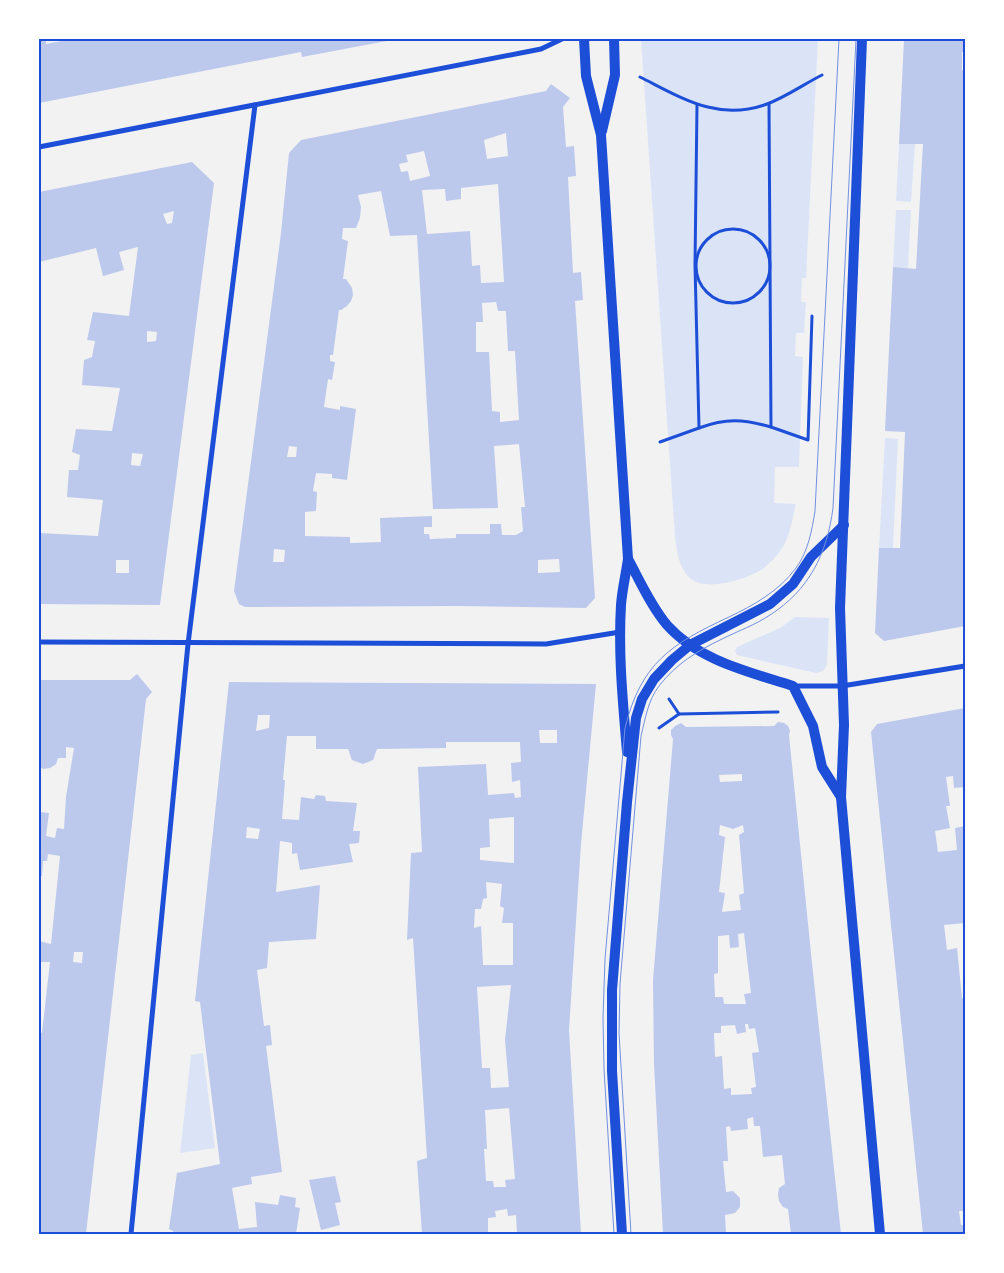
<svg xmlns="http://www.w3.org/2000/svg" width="1004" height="1273" font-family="Overpass,sans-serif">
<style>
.green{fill:#dbe4f7}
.building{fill:#bdc9ec;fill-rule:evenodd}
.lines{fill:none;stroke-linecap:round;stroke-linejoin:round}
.path{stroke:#1d4ed8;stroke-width:3}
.minor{stroke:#1d4ed8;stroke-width:5}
.secondary{stroke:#1d4ed8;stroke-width:10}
.tram{stroke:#7290e2;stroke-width:1}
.neatline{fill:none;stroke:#1d4ed8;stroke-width:2}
</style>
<rect width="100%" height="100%" fill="#f2f2f2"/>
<g class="green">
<path d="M641 39H818L806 278H802L801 302H806L804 333H796L795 356 803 357 799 467H775L774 503 796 504C792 519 790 539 780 551 776 557 770 563 764 568 748 579 708 592 691 579 679 569 677 552 675 537Z"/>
<polygon points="899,144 915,144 911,202 896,201"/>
<polygon points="896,210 911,210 908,268 893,267"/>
<polygon points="885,438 898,439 893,548 879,548"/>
<polygon points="795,617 829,618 827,665 823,671 816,673 737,655 735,651 737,647 780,628"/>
<polygon points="203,1053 215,1148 180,1153 191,1055"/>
</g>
<g class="building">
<polygon points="39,39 46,39 46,44 72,39 392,40 302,57 301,52 39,103"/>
<polygon points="904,39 965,39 965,52 962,52 962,70 965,70 965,626 884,641 875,633 879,548 900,548 905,432 885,431 893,267 916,269 923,144 899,144"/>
<path d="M551 84 570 98 563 107 566 147 574 146 576 176 568 177 573 273 581 272 583 300 575 301 595 598 586 608 458 606 245 607 239 604 234 591 281 233 289 153 301 140 546 91ZM506 133 508 156 487 159 484 140ZM424 151 430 176 410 181 408 171 401 172 399 164 408 162 406 155ZM498 184 504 282 481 283 480 265 472 266 470 231 427 234 422 190 445 189 446 201 461 199V188ZM381 191 390 236 417 235 433 509 498 508 494 446 519 444 525 507H521L523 531 516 535H502L501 524H490V534H456V538L430 539 429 534H424V527H432V516L380 518 381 542 350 543V537L305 536V512L316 511 317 492 313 491 316 473 332 474V478L347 480 356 409 340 406V410L324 407 328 379 332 380 335 362 330 361V355H333L339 310H341L347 306 351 301 353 295 352 288 346 279H343L348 241 342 239 343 228H356L360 218 361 207 358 195ZM496 302 498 311H506L508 351H515L519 420 500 422V412L492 411 489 352H476V322H483L482 303ZM289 446 297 447 296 457H287ZM274 549 285 550 284 562H273ZM559 559 560 572 538 573V560Z"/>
<path d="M192 162 214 183 160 605 39 604V533L98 536 103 500 67 497 69 470H78L80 455 72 452 76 429 112 431 120 388 82 385 84 360 92 357 95 341 87 340 93 312 129 316 138 247 119 252 124 270 103 276 96 248 39 262V192ZM174 211 172 223 167 224 163 214ZM147 331 157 332 156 341 147 342ZM132 453 143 454 140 466 131 465ZM116 560H129V573H116Z"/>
<path d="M137 674 152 692 146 699 86 1234H39V1032L42 1033 50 962H39V941L51 944 60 856 48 854 47 861H43L42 876H39V812L49 813 46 836 55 838 57 828 64 829 66 797 74 748 66 747V758H58L56 764 50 768 43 769 39 766V680H130ZM74 952H83L82 963 73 962Z"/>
<path d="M229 682 596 684 581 844 569 1030 581 1234H517L516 1215 508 1216 507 1209 495 1211 496 1217 488 1218V1234H422L417 1161 427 1158 413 938 407 940 411 853 422 852 418 767 486 764 488 795 514 793 515 798 521 797 520 780 512 782 511 763 521 762 520 742H446V748L377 749 373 760 363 764 352 760 348 749H316V736H287L283 780H285L282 819 299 820 301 797 314 799 316 795 325 796 326 801 357 803 353 831H360L359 843 349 844 353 862 300 870 297 853 292 854V843L280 841 276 892 320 885 316 939 269 942 267 968 257 970 264 1026 270 1025 272 1045 266 1046 282 1172 251 1177 252 1184 232 1188 239 1229 257 1227 255 1202 278 1205 280 1195 296 1198 295 1207 300 1208 296 1234H173V1231L169 1229 177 1173 220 1164 200 1002 195 1001ZM258 715H270L269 728 256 731ZM539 730H557V743H540ZM514 817V863L480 860V848L490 847 489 819ZM247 827 260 829 258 839 246 838ZM486 882 502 884 500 906 504 908 502 923H513V965H483L481 926 474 928 475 909H481L483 899 487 898ZM511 985 505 1040 509 1087 491 1088 490 1068H482L477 987ZM509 1108 515 1179 505 1180 506 1187H494L493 1181H486L484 1149H487L485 1110Z"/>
<polygon points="965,708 965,787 954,788 953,776 946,777 950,806 946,806 950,828 935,831 938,852 957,850 955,828 965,826 965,923 944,925 947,950 957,948 962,998 965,998 965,1211 959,1211 961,1225 965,1225 965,1234 923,1234 871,732 877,724"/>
<path d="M778 722 784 723 788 726 790 731 789 735 812 963 841 1234H791L788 1209 783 1207 779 1201 778 1194 779 1188 785 1184 782 1155 763 1157 760 1126H754L753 1117 747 1119 748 1129 731 1131 730 1126 726 1127 728 1161H723L726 1192 733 1191 740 1198V1207L735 1213 725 1215 726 1234H663L654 1064 653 980 673 739 671 735V730L675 726 681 723 686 727 774 726ZM742 774V781L720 782 719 775ZM720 825 733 829 743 825 744 832 739 835 744 893 739 895 741 910 722 912 725 893 719 892 725 837 719 835ZM744 933 751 993 744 994 746 1004H724L723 997H715L714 974 718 973V936L729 935 730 948 739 947 738 934ZM745 1024H748L749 1029 755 1028 759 1052 752 1053 756 1087 751 1088 752 1094 731 1095V1088L724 1089 722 1056 715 1057 714 1033H721V1026L735 1025 737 1034 746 1032Z"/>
<polygon points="335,1176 341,1202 335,1203 340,1225 321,1230 309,1180"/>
</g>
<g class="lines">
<g class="path">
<path d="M640 77C682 98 718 122 767 104 786 97 804 84 822 75"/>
<polyline points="769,104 771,427 808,440 812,316"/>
<circle cx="733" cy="266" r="37"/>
<path d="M699 428C726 418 743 419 771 427"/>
<polyline points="660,442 699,428 695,265 697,105"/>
<polyline points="669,699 679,714"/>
<polyline points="659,728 679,714 778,712"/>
</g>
<g class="minor">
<polyline points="39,147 541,49 562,39"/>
<polyline points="39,642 546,644 620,632"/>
<polyline points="793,686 842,686 965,666"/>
<polyline points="131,1234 188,644 255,105"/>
</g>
<g class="secondary">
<path d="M584 39 586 76 601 135 628 559C626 574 622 590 621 605 618 654 623 703 627 752"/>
<polyline points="862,39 840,608 844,725 841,797 880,1234"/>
<polyline points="602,131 615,75 614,39"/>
<path d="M628 559C640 581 651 606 667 625 699 661 750 672 793 686L813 726 822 767 841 797"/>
<polyline points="622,1234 612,1071 612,990 627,802 636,718 642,699 654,679 672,660 690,645 770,604 793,584 811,557 844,525"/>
</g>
<g class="tram">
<path d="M614 1234 604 1069 603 1018 605 959 625 728C641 663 671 644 729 617 754 605 779 591 796 568 808 552 812 530 815 511L839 39"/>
<path d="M631 1234 619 1033 620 984 641 736C645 720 648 700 659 686 676 664 697 651 722 639 738 631 755 625 770 615 809 590 827 554 833 508L856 39"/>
</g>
</g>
<rect width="1004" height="1273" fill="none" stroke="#ffffff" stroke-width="80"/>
<rect x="40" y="40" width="924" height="1193" class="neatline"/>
</svg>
